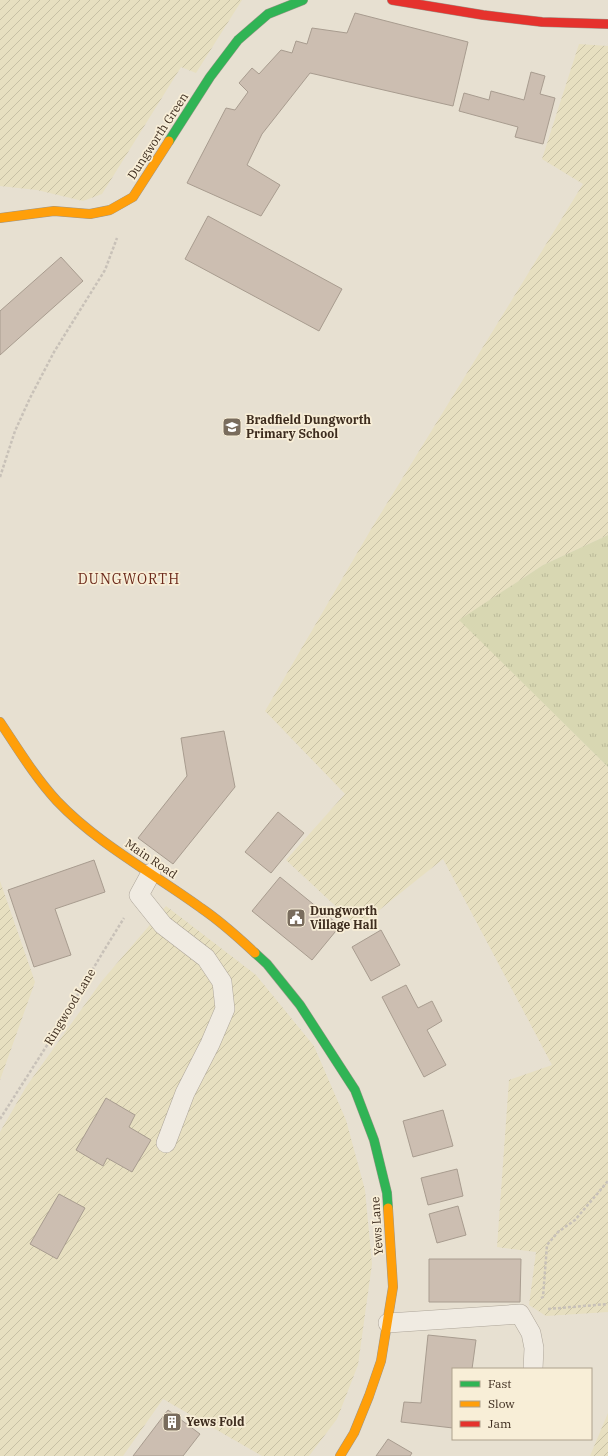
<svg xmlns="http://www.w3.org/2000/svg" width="608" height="1456" font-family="'IBM Plex Serif',serif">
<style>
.farmland{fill:url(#farmland-furrows)}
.park{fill:url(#park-tufts)}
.building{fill:#ccbeb1;stroke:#a89c8f}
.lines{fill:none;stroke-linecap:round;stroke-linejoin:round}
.lane-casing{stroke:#ada599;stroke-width:20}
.fast-casing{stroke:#9d9589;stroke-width:10}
.slow-casing{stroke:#9d9589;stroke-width:10}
.jam-casing{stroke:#9d9589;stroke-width:10}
.path{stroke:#c8c1b8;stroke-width:2.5;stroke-dasharray:3 2;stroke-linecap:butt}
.lane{stroke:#f0ebe2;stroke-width:19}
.fast{stroke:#30b455;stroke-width:9}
.slow{stroke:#ff9f0a;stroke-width:9}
.jam{stroke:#e5322d;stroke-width:9}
.labels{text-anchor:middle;stroke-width:3.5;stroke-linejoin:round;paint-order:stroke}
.street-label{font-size:12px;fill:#3e2d1f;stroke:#f8eed7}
.poi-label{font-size:12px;font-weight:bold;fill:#3e2d1f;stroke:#f8eed7;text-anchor:start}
.quarter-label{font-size:14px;letter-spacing:1px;fill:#6d2b1c;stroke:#f8eed7}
</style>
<defs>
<pattern id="farmland-furrows" width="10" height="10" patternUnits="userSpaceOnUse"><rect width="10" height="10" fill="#e7dfc0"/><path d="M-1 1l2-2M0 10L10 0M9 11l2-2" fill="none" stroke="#c7c0a5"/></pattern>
<pattern id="park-tufts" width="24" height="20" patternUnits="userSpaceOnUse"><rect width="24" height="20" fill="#d8d7b2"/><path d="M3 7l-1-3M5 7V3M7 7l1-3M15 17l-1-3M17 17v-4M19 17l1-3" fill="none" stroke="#bab999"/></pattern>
</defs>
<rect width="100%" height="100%" fill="#e7e0d1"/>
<g class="farmland">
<polygon points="0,0 242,0 196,73 181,67 102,194 83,201 37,190 0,186"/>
<polygon points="579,44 608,46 608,535 543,565 460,620 608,767 608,1312 546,1316 529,1305 536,1252 497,1247 509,1080 552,1065 443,859 358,927 286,860 345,794 265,711 370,531 583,184 542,159"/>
<polygon points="0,881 35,982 0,1080"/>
<polygon points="166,906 256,975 314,1046 346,1120 365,1190 372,1264 358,1365 337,1419 309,1456 262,1456 163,1399 123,1456 0,1456 0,1132 26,1087 101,982"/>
<polygon points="608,1413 608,1456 590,1456"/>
</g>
<polygon class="park" points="608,535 608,767 459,620 543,565"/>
<g class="building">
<polygon points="355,13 468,42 453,106 310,73 262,134 247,165 280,185 261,216 187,183 226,108 235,110 248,92 239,83 252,68 259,74 281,50 292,53 296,41 307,44 312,28 347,33"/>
<polygon points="531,72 545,76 540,94 555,98 543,144 515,137 518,127 459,111 464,93 489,100 491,91 524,100"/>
<polygon points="208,216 342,289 319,331 185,259"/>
<polygon points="61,257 83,281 0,355 0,311"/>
<polygon points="224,731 235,787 173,864 138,838 187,776 181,738"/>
<polygon points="278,812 304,833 271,873 245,852"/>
<polygon points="94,860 105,892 55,909 71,955 34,967 8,890"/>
<polygon points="280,877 340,926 312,960 252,911"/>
<polygon points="381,930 400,965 371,981 352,947"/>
<polygon points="406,985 418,1008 432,1001 442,1021 427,1030 446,1065 424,1077 382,997"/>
<polygon points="106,1098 135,1115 129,1127 151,1140 132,1172 107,1158 103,1166 76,1150"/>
<polygon points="443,1110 453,1146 413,1157 403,1121"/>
<polygon points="457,1169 463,1196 428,1205 421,1178"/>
<polygon points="59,1194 85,1208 57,1259 30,1244"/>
<polygon points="458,1206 466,1235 437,1243 429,1214"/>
<polygon points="429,1259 521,1259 520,1302 429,1302"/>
<polygon points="428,1335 476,1340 472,1369 453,1369 453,1428 401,1422 404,1402 421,1403"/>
<polygon points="168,1410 200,1434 183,1456 133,1456"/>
<polygon points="388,1439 412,1453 410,1456 376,1456"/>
</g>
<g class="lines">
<defs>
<g id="lane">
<polyline points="151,873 139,895 163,925 206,958 222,982 225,1009 210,1044 185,1093 166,1143"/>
<polyline points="388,1323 520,1314 531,1333 534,1348 533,1369"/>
</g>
<g id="fast">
<polyline points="169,141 210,77 238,40 268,14 303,0"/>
<polyline points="255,953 267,964 300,1005 355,1090 374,1140 387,1193 388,1208"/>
</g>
<g id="slow">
<polyline points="0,218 54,211 90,214 110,210 133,197 169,141"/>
<path d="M0 722C18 749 35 777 57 801 98 844 153 873 201 908 220 921 238 937 255 953"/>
<polyline points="340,1456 354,1433 369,1396 381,1361 393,1287 388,1208"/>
</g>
<polyline id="jam" points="392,0 483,15 542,22 608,24"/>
</defs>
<use href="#lane" class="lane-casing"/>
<use href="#fast" class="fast-casing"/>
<use href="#slow" class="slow-casing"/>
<use href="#jam" class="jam-casing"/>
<g class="path">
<polyline points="0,477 15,431 30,398 54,352 105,270 117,238"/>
<polyline points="0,1119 58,1028 103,952 124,918"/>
<polyline points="541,1298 543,1297 547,1245 558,1232 575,1220 608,1181"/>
<polyline points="548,1309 608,1304"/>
</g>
<use href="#lane" class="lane"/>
<use href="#fast" class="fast"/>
<use href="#slow" class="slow"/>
<use href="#jam" class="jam"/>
</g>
<defs>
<symbol id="school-square" viewBox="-11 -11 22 22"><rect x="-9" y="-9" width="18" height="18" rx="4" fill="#796c5d" stroke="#f8eed7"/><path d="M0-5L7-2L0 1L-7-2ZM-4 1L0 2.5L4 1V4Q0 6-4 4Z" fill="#fff"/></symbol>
<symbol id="civic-square" viewBox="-11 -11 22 22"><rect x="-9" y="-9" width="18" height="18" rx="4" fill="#796c5d" stroke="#f8eed7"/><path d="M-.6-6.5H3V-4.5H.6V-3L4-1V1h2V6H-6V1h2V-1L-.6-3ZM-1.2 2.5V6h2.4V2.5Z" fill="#fff"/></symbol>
<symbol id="building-square" viewBox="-11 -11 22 22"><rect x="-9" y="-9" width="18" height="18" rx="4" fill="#796c5d" stroke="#f8eed7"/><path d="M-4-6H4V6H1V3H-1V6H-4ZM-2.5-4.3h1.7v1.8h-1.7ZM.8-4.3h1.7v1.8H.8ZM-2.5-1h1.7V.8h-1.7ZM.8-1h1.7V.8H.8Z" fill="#fff"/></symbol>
</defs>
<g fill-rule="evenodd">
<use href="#school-square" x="221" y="416" width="22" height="22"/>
<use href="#civic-square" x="285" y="907" width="22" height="22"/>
<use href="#building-square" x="161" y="1411" width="22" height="22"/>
</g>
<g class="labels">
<g class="street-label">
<text transform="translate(158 136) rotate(-57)" y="4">Dungworth Green</text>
<text transform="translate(151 859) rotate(34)" y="4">Main Road</text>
<text transform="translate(70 1007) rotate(-59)" y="4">Ringwood Lane</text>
<text transform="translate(377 1226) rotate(-94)" y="4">Yews Lane</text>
</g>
<g class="poi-label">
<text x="246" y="424">Bradfield Dungworth<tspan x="246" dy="14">Primary School</tspan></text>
<text x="310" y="915">Dungworth<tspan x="310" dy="14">Village Hall</tspan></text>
<text x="186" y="1426">Yews Fold</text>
</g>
<g class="quarter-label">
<text x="129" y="584">DUNGWORTH</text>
</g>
</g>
<rect x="452" y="1368" width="140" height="72" fill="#f8eed7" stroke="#aea18d"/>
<rect x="460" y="1381" width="20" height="6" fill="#30b455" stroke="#aea18d"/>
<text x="488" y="1388" font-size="12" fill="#3e2d1f">Fast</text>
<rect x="460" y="1401" width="20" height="6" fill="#ff9f0a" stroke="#aea18d"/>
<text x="488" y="1408" font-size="12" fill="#3e2d1f">Slow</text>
<rect x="460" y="1421" width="20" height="6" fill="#e5322d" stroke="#aea18d"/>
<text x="488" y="1428" font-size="12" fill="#3e2d1f">Jam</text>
</svg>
